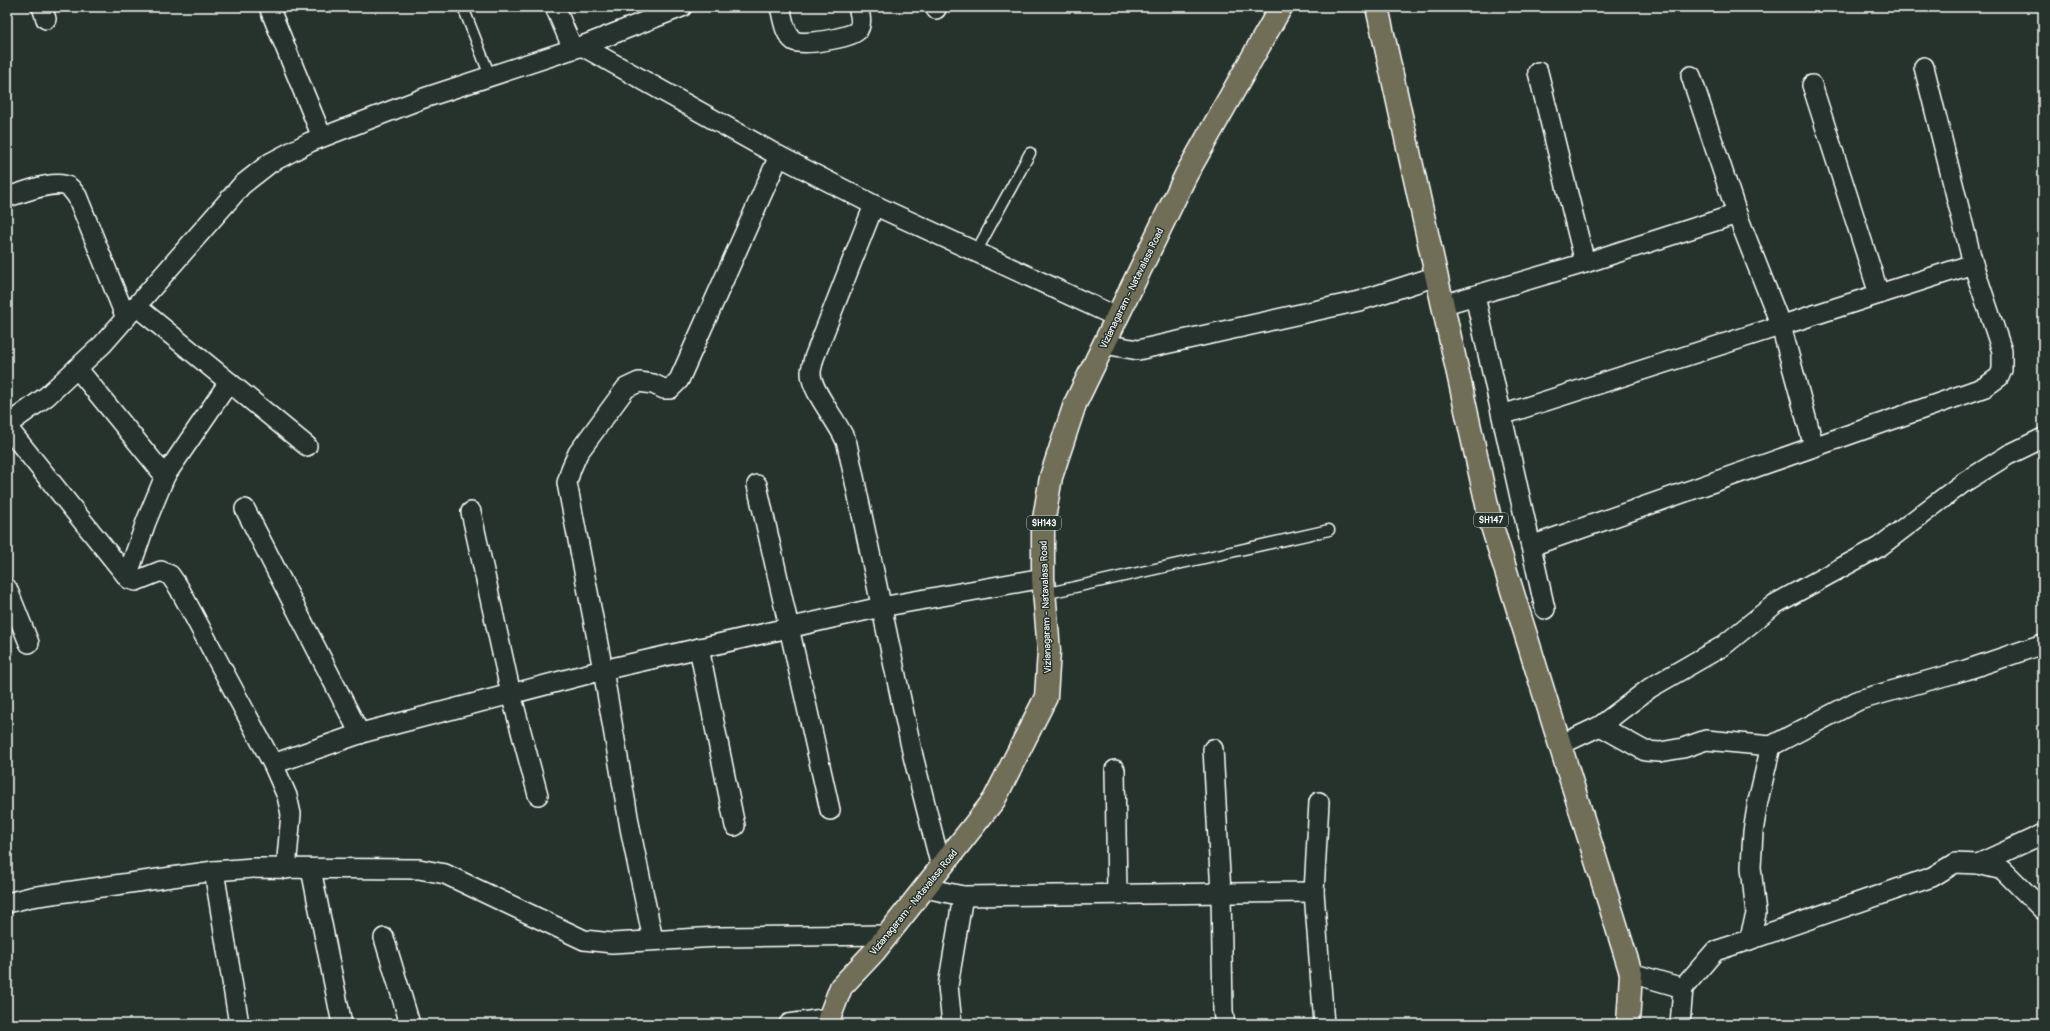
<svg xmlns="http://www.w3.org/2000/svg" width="2050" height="1031" font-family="Pangolin,sans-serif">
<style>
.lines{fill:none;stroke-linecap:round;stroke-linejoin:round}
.lane-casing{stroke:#fff;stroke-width:13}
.street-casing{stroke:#fff;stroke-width:22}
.primary-casing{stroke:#fff;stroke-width:25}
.lane{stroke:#26332d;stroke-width:10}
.street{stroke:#26332d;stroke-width:19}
.primary{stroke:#716e59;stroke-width:22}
.labels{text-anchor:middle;stroke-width:3;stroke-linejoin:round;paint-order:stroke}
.shield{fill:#26332d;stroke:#bec2c0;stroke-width:1}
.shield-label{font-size:9px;font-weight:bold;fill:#fff}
.street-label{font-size:10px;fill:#fff;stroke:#26332d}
</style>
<rect width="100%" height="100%" fill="#26332d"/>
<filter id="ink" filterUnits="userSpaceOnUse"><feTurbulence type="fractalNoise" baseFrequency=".025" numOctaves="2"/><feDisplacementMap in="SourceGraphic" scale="8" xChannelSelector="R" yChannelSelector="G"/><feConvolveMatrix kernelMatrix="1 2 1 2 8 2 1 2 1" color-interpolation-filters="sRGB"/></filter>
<g filter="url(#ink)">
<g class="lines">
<defs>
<g id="lane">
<polyline points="463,7 490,76"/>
<polyline points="976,252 1030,153"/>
<polyline points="1044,594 1329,530"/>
</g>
<g id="street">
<polyline points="42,7 46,19"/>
<polyline points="269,7 322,137"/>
<polyline points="555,7 573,49"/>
<path d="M780 7C783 18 784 34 794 41 802 46 849 38 857 31 863 25 860 14 858 7"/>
<polyline points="935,7 936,9"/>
<polyline points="582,46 779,156 874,205 1117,317"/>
<polyline points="1538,72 1585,263"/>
<polyline points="1691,76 1737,214 1781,326 1814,447"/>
<polyline points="1812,85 1879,294"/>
<path d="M7 197C23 193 54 179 69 187 72 189 74 193 77 196L126 318"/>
<path d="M874 205 814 358C813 363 811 368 811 373 811 392 840 423 847 444L913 756 941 867"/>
<polyline points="1475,296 1545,609"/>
<polyline points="1442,305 1585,263 1737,214"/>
<polyline points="136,306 307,446"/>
<polyline points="1104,344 1138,350 1359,301 1437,276"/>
<polyline points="77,368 165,476"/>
<polyline points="1502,415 1973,264"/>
<polyline points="7,425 47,396 103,344 242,185 270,163 310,142 424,98 582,46 682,7"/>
<polyline points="7,427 129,579 136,581 161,571 170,575 179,588 273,764 287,796 291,814 286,869"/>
<polyline points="757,485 830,810"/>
<polyline points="245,509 360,734"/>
<polyline points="471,512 511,694 538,795"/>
<polyline points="1531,546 1985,387 1999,377 2002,370 2002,351 1973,264 1924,67"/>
<polyline points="127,577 146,522 165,476 229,382"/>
<polyline points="7,588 29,643"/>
<polyline points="699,648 735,826"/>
<polyline points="1600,726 1645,751 1660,752 1683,748 1706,740 1771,746 1758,801 1753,832 1751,867 1756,914 1749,940 1715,951 1683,988"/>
<polyline points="1560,745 1600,726 1650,688 1723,646 1775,604 1879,547 1963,483 2008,455 2043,438"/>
<polyline points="1771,746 1859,700 1966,670 2043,644"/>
<polyline points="1213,749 1221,893 1223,1011 1225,1024"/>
<polyline points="273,764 365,732 603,670 881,607 1043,578"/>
<polyline points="1115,770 1117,894"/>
<polyline points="1319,802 1314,892 1324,1024"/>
<polyline points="1978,864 2043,834"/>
<polyline points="311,869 342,1024"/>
<polyline points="214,871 239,1024"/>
<polyline points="925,888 963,896 1314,892"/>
<polyline points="7,903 31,897 214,871 253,868 419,869 445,874 584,940 612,943 718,937 887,935"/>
<polyline points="384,938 410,1024"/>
<polyline points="653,940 630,828 603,670 567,483 571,469 578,453 626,388 639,382 653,384 664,389 670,389 679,380 779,156"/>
<polyline points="1749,940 1932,877 1955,863 1978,864 2003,870 2043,910"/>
<polyline points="1631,973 1683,988 1680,1024"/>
<polyline points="789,1024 829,1018"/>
<polyline points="952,1024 948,986 963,896"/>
</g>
<g id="primary">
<polyline points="1377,7 1491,523 1631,973 1628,1024"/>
<polyline points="827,1024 841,987 874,952 994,800 1046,697 1049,651 1043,578 1043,525 1051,477 1075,404 1186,175 1281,7"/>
</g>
</defs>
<use href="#lane" class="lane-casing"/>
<use href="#street" class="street-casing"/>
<use href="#primary" class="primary-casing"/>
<use href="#lane" class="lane"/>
<use href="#street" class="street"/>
<use href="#primary" class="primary"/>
</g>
</g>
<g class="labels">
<g class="shield">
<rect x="1474" y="513" width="34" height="14" rx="3"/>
<rect x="1027" y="516" width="34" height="14" rx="3"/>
</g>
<g class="shield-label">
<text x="1491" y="523">SH147</text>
<text x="1044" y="526">SH143</text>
</g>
<g class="street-label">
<text transform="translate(1131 288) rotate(-64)" y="4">Vizianagaram - Natavalasa Road</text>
<text transform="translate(1045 607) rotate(-92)" y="4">Vizianagaram - Natavalasa Road</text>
<text transform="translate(913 902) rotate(-51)" y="4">Vizianagaram - Natavalasa Road</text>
</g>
</g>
<rect width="2050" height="1031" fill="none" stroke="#26332d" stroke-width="24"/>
<rect x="12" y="12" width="2026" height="1007" fill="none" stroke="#fff" stroke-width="1.5" filter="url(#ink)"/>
</svg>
